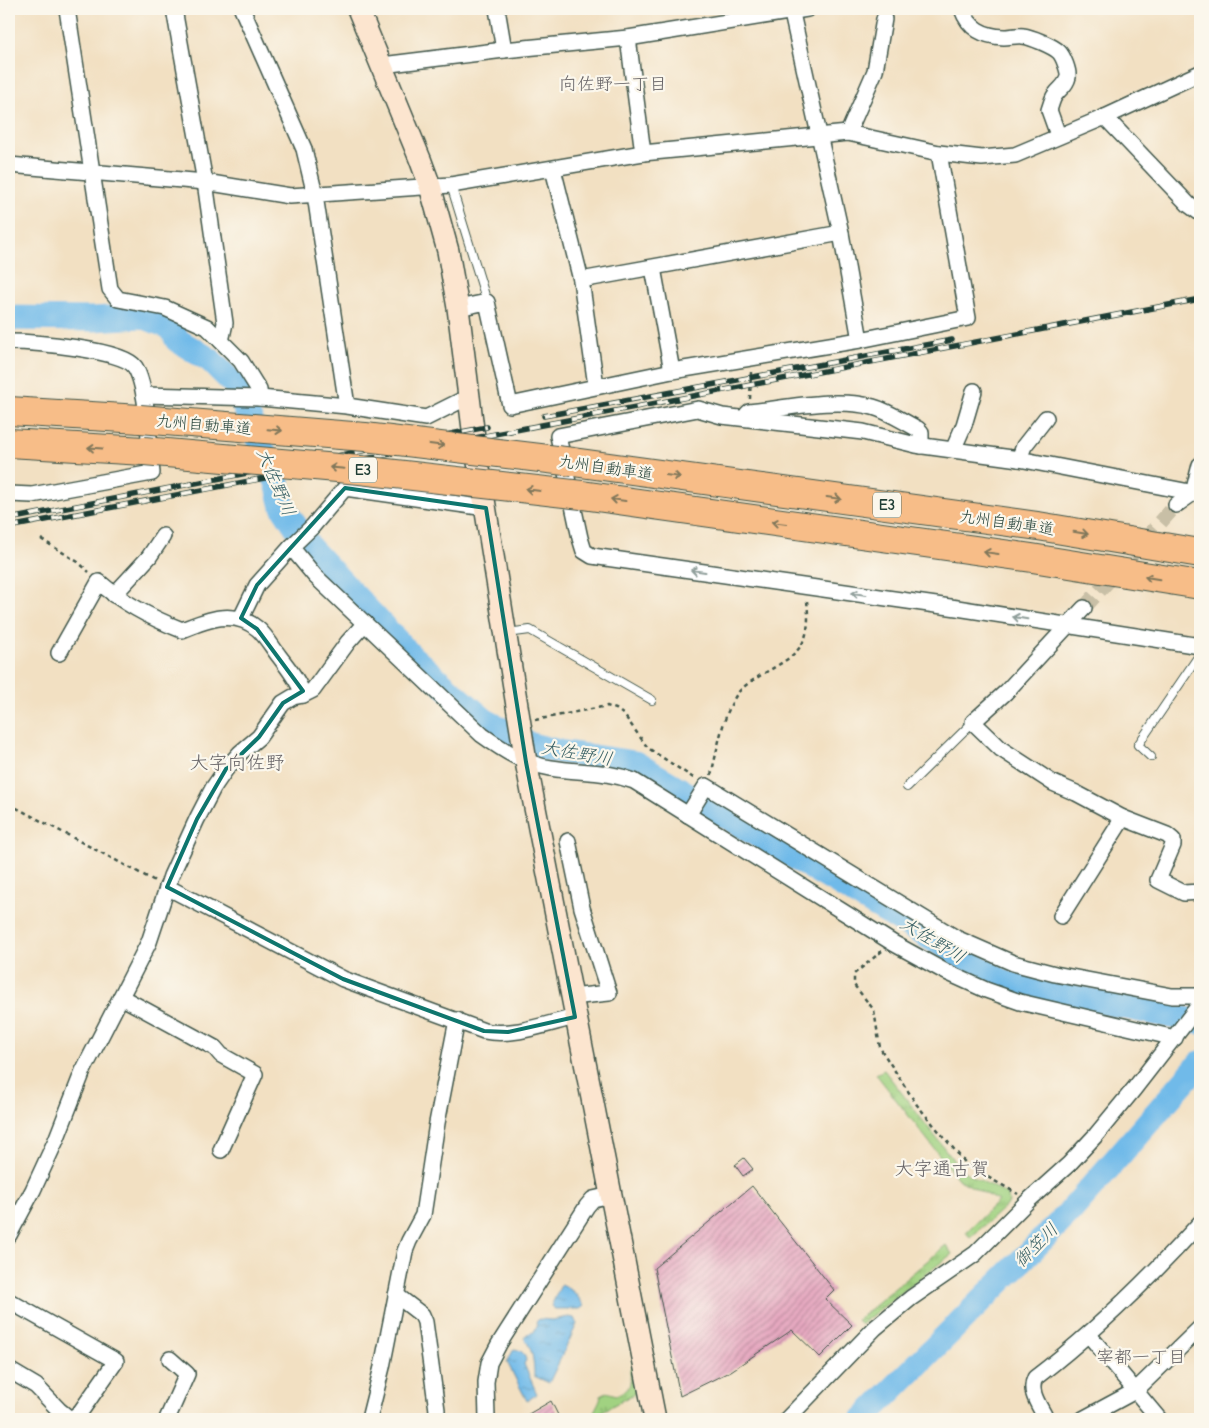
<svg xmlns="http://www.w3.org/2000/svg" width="1209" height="1428" font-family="'Comic Neue','Klee One',sans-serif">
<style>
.grass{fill:url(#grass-tufts);stroke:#60885a}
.water{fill:url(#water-ripples);stroke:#487c8e}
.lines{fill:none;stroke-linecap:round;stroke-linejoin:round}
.river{stroke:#70bae9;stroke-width:25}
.building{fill:url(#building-hatch)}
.street-tunnel{stroke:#c8bfa6;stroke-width:15;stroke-dasharray:15 8;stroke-linecap:butt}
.lane-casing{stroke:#3f5549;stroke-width:10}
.street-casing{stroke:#3f5549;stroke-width:18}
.secondary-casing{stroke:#3f5549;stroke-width:24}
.highway-casing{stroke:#3f5549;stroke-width:30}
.path{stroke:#3f5549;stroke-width:2.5;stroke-dasharray:4 4;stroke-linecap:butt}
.lane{stroke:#fff;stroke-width:8}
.street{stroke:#fff;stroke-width:15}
.secondary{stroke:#fce5cf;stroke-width:21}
.highway{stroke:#f7bd88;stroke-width:28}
.rail-casing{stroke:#1f3d34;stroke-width:5.5}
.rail{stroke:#fbf7ec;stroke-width:4;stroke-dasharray:11;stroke-linecap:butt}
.highway-bridge-casing{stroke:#3f5549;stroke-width:30;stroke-linecap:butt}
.highway-bridge{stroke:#f7bd88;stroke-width:28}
.oneway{stroke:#80775a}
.oneway2{stroke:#8f9e9a}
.marked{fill:none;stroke:#0f766e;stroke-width:4;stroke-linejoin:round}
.labels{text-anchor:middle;stroke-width:4.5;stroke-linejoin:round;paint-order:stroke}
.shield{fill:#fbf7ec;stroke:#61756b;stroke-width:1}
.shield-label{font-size:15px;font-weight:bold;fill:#1f3d34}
.street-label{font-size:16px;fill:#1f3d34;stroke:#fbf7ec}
.neighbourhood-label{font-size:18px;fill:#656265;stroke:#fbf7ec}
.water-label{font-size:18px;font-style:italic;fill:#335c61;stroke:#fbf7ec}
.quarter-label{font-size:19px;fill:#656265;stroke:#fbf7ec}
</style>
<defs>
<pattern id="grass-tufts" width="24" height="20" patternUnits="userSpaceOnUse" patternTransform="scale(1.25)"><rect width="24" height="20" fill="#a1d281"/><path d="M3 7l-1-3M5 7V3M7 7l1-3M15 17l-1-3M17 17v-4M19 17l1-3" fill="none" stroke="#8ab570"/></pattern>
<pattern id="water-ripples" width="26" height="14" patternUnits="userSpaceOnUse" patternTransform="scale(1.25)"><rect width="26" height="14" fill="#70bae9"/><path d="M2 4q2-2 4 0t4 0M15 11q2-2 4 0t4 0" fill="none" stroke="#5b98be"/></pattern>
<pattern id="building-hatch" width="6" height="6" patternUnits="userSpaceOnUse" patternTransform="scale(1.25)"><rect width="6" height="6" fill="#e6a8c0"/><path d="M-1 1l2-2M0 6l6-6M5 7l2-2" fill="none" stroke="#ba8a9d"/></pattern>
</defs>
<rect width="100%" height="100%" fill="#fbf7ec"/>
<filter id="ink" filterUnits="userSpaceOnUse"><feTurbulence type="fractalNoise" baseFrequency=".02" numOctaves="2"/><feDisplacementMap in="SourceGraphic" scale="10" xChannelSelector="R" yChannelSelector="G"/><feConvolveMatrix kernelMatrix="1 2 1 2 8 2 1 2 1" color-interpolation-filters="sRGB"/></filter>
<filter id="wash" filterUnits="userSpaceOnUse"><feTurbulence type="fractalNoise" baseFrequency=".0096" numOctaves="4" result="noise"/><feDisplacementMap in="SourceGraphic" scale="20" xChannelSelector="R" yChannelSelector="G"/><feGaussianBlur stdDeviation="1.12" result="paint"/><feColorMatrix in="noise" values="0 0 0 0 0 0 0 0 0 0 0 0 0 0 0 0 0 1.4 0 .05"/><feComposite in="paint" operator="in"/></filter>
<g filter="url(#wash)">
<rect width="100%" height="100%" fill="#f2e0c2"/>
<g class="grass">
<polygon points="884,1070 961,1170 1008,1195 1009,1203 970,1238 966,1232 998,1201 958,1179 876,1074"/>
<polygon points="946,1245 952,1254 861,1324 857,1320"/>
<path d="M634 1364 639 1391 592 1417C594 1409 600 1403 601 1395L607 1392 616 1395C633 1387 630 1386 630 1369Z"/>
</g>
<g class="water">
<path d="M561 1285C573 1289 577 1295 584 1306L580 1309H555L551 1306Z"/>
<path d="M569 1317 574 1318 577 1324 549 1383 534 1376C534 1363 533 1349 524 1338L527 1334 534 1332 537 1326 536 1322 539 1319 552 1320Z"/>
<path d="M514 1349C522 1350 524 1353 526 1360L524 1364 537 1394 527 1401 507 1362Z"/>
</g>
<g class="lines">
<g class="river">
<polyline points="9,318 94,319 142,316 172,328 177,340 210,360 235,385 277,483 283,507 310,548 412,657 484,720 531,745 559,752 635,763 1006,983 1200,1022"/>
<polyline points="863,1419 1068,1214 1200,1063"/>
</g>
</g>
<g id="blocks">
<g class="building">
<polygon points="744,1158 753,1169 743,1176 735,1165"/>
<polygon points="752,1186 834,1290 825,1299 852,1325 820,1357 792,1330 731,1371 680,1396 654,1268"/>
<polygon points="551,1401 560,1419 520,1419"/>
</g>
</g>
</g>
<g filter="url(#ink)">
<use href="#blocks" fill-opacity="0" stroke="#3f5549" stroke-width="1"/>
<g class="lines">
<polyline class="street-tunnel" points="1084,608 1176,505"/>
<defs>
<g id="lane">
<polyline points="451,185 487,302"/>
<polyline points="507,633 530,630 652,700"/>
<polyline points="1151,757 1138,745 1200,654"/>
<polyline points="907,787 973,722"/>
</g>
<g id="street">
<polyline points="67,9 110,289 118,299 165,308 207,327 241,361 259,390 260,398"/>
<polyline points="174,9 205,182 225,323 221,341"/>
<polyline points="242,9 304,149 315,195 347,406"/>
<polyline points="497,9 504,50"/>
<polyline points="791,9 841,233 860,340"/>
<path d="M962 9C969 29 983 36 1004 37 1010 37 1017 35 1023 36 1031 37 1053 46 1059 52 1063 56 1069 71 1068 77 1066 86 1060 88 1055 95 1052 99 1051 105 1049 110L1058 135"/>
<polyline points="628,38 643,153"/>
<polyline points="382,65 504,50 628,38 807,9"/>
<polyline points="1105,117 1189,205 1200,213"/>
<polyline points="848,133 875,71 884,19"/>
<polyline points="9,165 205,182 290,196 451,185 643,153 848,133 939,153 982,158 1015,155 1105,117 1200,73"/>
<polyline points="553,169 581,280 596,386"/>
<polyline points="653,268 672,371"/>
<polyline points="581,280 841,233"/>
<polyline points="458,308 487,302 510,405 672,371 860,340 968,318 939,153"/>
<path d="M9 342C31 342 123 349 135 367 148 388 149 447 152 473L32 495 9 494"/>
<polyline points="144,395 260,398 347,406 426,418 468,397"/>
<path d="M747 414 749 412C786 408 838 397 873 407 888 411 904 422 918 429L921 432V446"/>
<polyline points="953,450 964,425 974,391"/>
<polyline points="1019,459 1024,446 1046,418"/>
<polyline points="1200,494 1019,459 916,445 863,432 722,416 698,409 558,436 580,538 584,551 592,556 957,608 1200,646"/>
<polyline points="1176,505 1193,493 1200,465"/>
<path d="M291 547 315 576 482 735C503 750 524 764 551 768 581 773 604 770 634 781L893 943 944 971 986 990 1020 1002 1175 1038"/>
<polyline points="114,595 149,557 163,536"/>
<polyline points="1084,608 1006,692 973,722 1001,749 1053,783 1076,793 1123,818 1167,835 1173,840 1173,845 1158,880 1184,893 1200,892"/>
<polyline points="241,618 257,585 291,547 312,527 345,488 486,508"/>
<path d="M59 653 99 582C124 604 151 618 182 630 206 620 234 608 258 629 266 636 272 647 279 656 288 668 299 681 303 695"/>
<polyline points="688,815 706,786 956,938 1013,963 1055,974 1172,996 1200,996"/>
<polyline points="568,841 582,908 609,993 571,997"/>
<path d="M167 887 343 979 484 1031C513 1037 546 1024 575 1017"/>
<polyline points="1061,916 1123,818"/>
<polyline points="121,997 215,1048 221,1055 255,1074 221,1150"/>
<polyline points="9,1235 33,1190 56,1140 83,1071 149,942 171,876 197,819 213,788 226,769 240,753 259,737 283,703 293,697 303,695 313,690 348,642 365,623"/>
<polyline points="396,1295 422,1315 425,1322 437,1410 435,1419"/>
<polyline points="9,1301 116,1361 81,1411 72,1419"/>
<polyline points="1089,1335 1159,1419"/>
<polyline points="9,1370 36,1386 59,1410 70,1419"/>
<polyline points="167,1419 187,1374 170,1359"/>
<polyline points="369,1419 382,1367 405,1251 409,1241 423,1215 437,1123 457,1020"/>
<polyline points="487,1419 486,1382 489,1363 499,1344 587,1206 593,1199 611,1195"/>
<polyline points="787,1419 875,1328 911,1298 975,1254 1029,1200 1069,1164 1096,1135 1134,1089 1200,1004"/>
<path d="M1046 1419C1040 1406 1028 1392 1035 1378 1095 1332 1149 1279 1200 1223"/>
<polyline points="1083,1419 1135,1391 1200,1328"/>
</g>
<polyline id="secondary" points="358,9 420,159 430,186 448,251 458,308 474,437 526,762 655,1419"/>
<g id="highway">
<polyline points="9,411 140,419"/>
<polyline points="9,443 144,451"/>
<polyline points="573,462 1038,526 1200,553"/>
<polyline points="582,495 1032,558 1200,585"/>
</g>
</defs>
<use href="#lane" class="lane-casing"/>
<use href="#street" class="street-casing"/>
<use href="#secondary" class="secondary-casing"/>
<use href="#highway" class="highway-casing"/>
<g class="path">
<polyline points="750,399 751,372"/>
<polyline points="41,539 78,562 89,572"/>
<polyline points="535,720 607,706 616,709 624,715 648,748 695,779"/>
<path d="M711 775C718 748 722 717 737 694 743 686 752 681 761 675 798 654 812 647 807 601"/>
<polyline points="9,804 155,881"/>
<polyline points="882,951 854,974 854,985 874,1010 880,1048 917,1105 968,1166 1018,1194"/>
</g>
<use href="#lane" class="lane"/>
<use href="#street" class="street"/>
<use href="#secondary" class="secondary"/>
<use href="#highway" class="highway"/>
<defs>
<g id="rail">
<polyline points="544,416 952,340"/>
<polyline points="9,519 487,427"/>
<polyline points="9,527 1200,299"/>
</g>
</defs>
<use href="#rail" class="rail-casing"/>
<use href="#rail" class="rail"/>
<defs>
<g id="highway-bridge">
<polyline points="140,419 365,437 573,462"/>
<polyline points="144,451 360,470 582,495"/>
</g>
</defs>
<use href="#highway-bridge" class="highway-bridge-casing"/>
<use href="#highway-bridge" class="highway-bridge"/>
</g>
<defs><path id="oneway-shaft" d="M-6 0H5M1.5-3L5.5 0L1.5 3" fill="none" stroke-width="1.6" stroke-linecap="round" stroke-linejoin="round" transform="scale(1.25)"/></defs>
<g class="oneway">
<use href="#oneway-shaft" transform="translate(275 430) rotate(5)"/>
<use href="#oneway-shaft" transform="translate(437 445) rotate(7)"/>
<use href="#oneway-shaft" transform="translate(95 448) rotate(-176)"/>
<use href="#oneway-shaft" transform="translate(337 468) rotate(-175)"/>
<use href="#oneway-shaft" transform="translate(673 476) rotate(8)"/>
<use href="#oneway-shaft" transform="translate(533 490) rotate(-173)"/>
<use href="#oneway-shaft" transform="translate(834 498) rotate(8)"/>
<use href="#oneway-shaft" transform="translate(618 500) rotate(-172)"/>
<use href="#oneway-shaft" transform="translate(779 523) rotate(-172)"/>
<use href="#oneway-shaft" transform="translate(1081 533) rotate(9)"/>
<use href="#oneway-shaft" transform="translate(991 553) rotate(-172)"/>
<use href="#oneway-shaft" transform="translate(1152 578) rotate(-171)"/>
</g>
<g class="oneway2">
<use href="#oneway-shaft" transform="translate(698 571) rotate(-172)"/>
<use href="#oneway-shaft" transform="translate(859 594) rotate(-172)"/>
<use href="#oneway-shaft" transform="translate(1020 618) rotate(-171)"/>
</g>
</g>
<path class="marked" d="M345 488 486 508 526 762 575 1017 508 1032 484 1031 343 979 167 887 197 819 226 769 259 737 283 703 303 691 257 629 241 618 257 585Z"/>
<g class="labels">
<g class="shield">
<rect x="349" y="457.5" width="28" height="25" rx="4"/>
<rect x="873" y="492.5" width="28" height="25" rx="4"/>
</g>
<g class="shield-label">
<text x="363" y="475">E3</text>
<text x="887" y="510">E3</text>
</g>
<g class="street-label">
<text transform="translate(204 424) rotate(5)" y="6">九州自動車道</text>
<text transform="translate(606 467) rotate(8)" y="6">九州自動車道</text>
<text transform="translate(1007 522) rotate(8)" y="6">九州自動車道</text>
</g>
<g class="neighbourhood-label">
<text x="613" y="90">向佐野一丁目</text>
<text x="1141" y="1363">宰都一丁目</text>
</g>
<g class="water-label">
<text transform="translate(276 482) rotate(67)" y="6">大佐野川</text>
<text transform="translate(577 753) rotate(10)" y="6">大佐野川</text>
<text transform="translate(933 940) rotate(31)" y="6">大佐野川</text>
<text transform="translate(1036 1245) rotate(-45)" y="6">御笠川</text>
</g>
<g class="quarter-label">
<text x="237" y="769">大字向佐野</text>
<text x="942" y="1175">大字通古賀</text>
</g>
</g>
<rect width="1209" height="1428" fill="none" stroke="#fbf7ec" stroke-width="30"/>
</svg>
